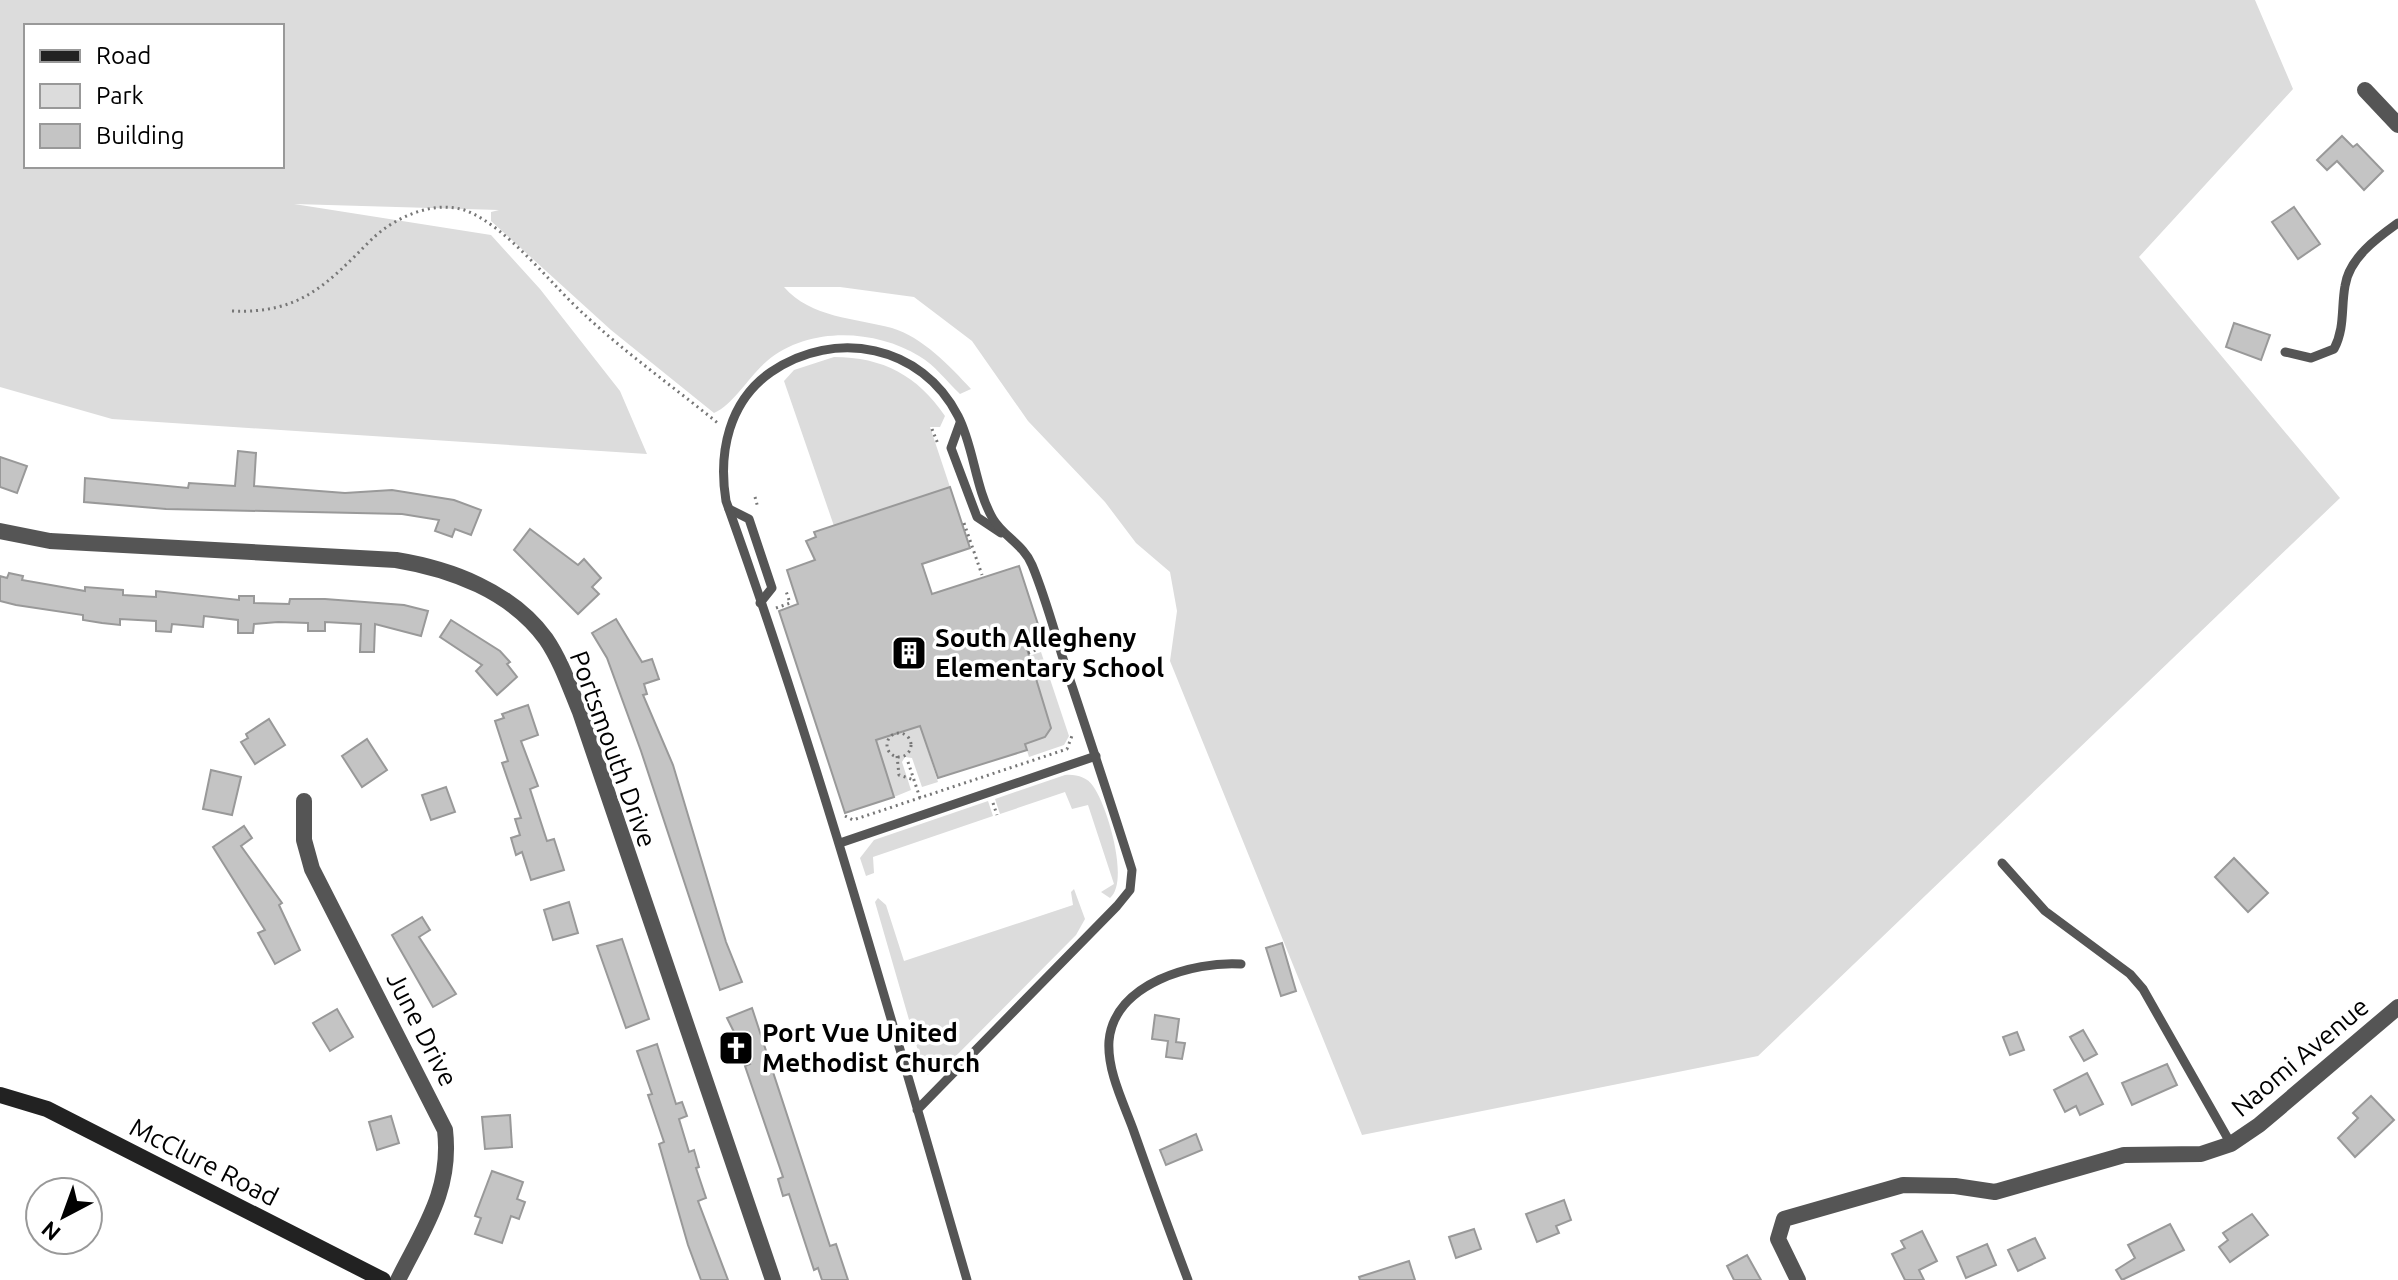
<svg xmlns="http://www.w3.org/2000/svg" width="2398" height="1280" font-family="Ubuntu,sans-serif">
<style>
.green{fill:#dcdcdc;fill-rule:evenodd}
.building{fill:#c4c4c4;stroke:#999;stroke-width:2}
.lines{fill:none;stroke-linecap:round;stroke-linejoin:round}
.path{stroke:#777;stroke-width:3;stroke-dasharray:2 4;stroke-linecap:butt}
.lane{stroke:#555;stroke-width:9}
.street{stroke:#555;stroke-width:16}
.secondary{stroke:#222;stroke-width:16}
.labels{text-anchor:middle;stroke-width:7;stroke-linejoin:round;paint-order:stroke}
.poi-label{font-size:26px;font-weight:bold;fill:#000;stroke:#fff;text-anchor:start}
.street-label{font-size:26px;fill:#000;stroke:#fff}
</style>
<rect width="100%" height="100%" fill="#fff"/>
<g class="green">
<path d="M0 0H2255L2293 89 2139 257 2340 498 1758 1056 1362 1135 1170 661 1177 611 1170 572 1136 543 1105 502 1028 421 972 341 914 297 840 287H784C811 318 855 318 892 328 922 337 950 366 971 389L960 394C947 382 935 365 919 356 875 329 808 326 767 361 749 376 734 404 714 413L611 330 491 221V212L499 210 294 204 491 235 540 289 620 391 647 454 112 419 0 387ZM282 26V166H26V26Z"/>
<path d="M834 357C883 357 918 376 945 416L940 427H930L950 487 834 526 784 381 794 370Z"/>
<polygon points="1041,652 1069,736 1064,745 1029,757 1025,744 1045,737 1051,728 1029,656"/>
<polygon points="920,726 938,782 922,787 912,758 905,757 902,762 911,790 894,797 872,728 893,734"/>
<path d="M1065 775C1076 774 1087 777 1093 786 1107 805 1130 881 1110 898L1101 892 1114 884 1088 805 1072 809 1065 792 1000 814 995 799Z"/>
<polygon points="988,801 993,816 873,857 874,873 866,876 860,858 874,840"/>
<polygon points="1074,889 1085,919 1076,935 940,1072 925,1075 875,902 878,898 886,905 904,961 1073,905 1071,892"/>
</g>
<g class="building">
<polygon points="2342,136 2353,147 2357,144 2383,171 2364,190 2337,161 2327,170 2317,160"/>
<polygon points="2294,207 2320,244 2298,259 2272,222"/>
<polygon points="2234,323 2270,335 2261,360 2226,347"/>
<polygon points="238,451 256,453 254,486 345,493 392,490 454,500 481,510 471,535 455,529 452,537 435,531 439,520 402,514 166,509 84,502 85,478 188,488 189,483 235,486"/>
<polygon points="0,457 27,466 17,493 0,487"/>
<polygon points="950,487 970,548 922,564 932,594 1019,566 1044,643 1027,649 1051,728 1045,737 1025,744 1027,750 938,778 920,726 876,740 894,797 845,813 779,611 798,604 787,570 815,560 806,541 816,537 814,532"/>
<polygon points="530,529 578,565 584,559 601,578 592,587 599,594 578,614 514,550"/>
<polygon points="9,573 23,576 22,580 85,591 85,587 123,590 123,595 156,597 156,591 239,600 239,596 254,596 254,603 289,604 290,599 325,599 404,605 428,611 421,636 375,624 374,652 360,652 361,624 325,622 325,631 308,631 308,623 278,622 254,624 253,633 238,633 238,620 204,616 203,627 172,624 171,632 156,631 156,621 120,619 120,625 102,623 83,620 83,615 16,605 0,601 0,576 7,578"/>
<polygon points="616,619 642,662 652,659 659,679 644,684 647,694 643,695 673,765 726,942 742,982 720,990 641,751 607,658 592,633"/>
<polygon points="451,620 500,651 510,662 507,664 517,677 497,695 476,671 482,665 440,637"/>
<polygon points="528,705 538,735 521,741 538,786 530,789 547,841 554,839 564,870 531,880 522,852 516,855 511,838 520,835 515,819 521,818 502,763 508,761 495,721 504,718 502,714"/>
<polygon points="269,719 285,745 255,764 241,742 248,738 246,734"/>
<polygon points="367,739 387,770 362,787 342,756"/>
<polygon points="211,770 241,777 232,815 203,809"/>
<polygon points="446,787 455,812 431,820 422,795"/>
<polygon points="244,826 252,838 241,846 282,903 279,905 300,950 275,964 258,933 265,930 213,847"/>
<polygon points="2234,858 2268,893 2248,912 2215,877"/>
<polygon points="569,902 578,933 553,940 544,910"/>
<polygon points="422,917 430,930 419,937 456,994 433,1007 392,935"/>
<polygon points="622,939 649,1019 626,1028 597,946"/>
<polygon points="1282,943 1296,991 1281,996 1266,948"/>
<polygon points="752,1008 830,1246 836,1244 848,1280 822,1280 818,1268 814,1270 789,1194 783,1196 778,1179 783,1177 745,1066 750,1064 727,1018"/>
<polygon points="337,1009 353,1037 330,1051 313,1023"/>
<polygon points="1155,1015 1179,1019 1176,1042 1185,1043 1182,1059 1166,1057 1168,1041 1152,1039"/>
<polygon points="2083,1030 2097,1054 2084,1061 2070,1037"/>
<polygon points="2017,1032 2024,1050 2010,1055 2003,1037"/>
<polygon points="657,1044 676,1104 682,1102 687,1116 679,1119 689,1152 694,1150 699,1167 696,1168 706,1198 698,1201 728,1280 701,1280 688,1245 659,1144 664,1142 648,1095 652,1094 637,1051"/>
<polygon points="2167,1064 2177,1085 2132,1105 2122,1083"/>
<polygon points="2087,1073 2103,1104 2080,1115 2076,1106 2065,1112 2054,1090"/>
<polygon points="2371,1096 2394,1120 2355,1157 2338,1138 2358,1118 2353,1113"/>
<polygon points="510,1115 512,1147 485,1149 482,1117"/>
<polygon points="391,1116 399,1143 377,1150 369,1122"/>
<polygon points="1196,1134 1202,1150 1166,1165 1160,1150"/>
<polygon points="492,1171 523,1182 517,1199 525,1202 519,1219 511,1216 502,1243 475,1234 481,1218 475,1216"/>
<polygon points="1564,1200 1571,1220 1556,1226 1559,1233 1537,1242 1526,1214"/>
<polygon points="2252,1214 2268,1235 2230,1262 2219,1247 2228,1240 2223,1233"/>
<polygon points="2170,1224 2184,1250 2122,1280 2116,1270 2135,1258 2128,1245"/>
<polygon points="1474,1229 1481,1249 1456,1258 1449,1237"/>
<polygon points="1922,1231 1937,1261 1919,1270 1924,1280 1905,1280 1892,1254 1905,1248 1901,1241"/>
<polygon points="2035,1238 2045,1258 2018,1271 2008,1250"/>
<polygon points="1987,1244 1996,1265 1966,1278 1957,1257"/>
<polygon points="1747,1255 1761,1280 1734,1280 1727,1266"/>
<polygon points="1409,1261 1415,1280 1360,1280 1359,1277"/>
</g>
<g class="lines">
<g class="path">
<path d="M232 311C301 314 327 284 372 239 395 217 435 199 467 211 509 228 552 286 586 316 628 355 675 388 719 424"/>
<polyline points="932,429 938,444"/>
<polyline points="755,497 758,508"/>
<polyline points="964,523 982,575"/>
<polyline points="776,608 790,603 786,591"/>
<polyline points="1028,653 1043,647"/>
<circle cx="899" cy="745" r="12"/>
<polyline points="897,756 899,775 914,780"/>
<polyline points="908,762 920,798"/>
<polyline points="993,803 997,815"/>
<polyline points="845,816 853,820 1067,749 1073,733"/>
</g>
<g class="lane">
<path d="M2285 352 2311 358 2334 349C2345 328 2341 308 2345 286 2349 258 2377 238 2398 223"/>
<polyline points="960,423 951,448 977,517 1001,533"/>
<polyline points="729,509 749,519 772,588 760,603"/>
<polyline points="840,843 1096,756"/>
<polyline points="2002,863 2045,911 2130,974 2143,989 2231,1144"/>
<path d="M917 1110 1117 906 1130 890 1132 870C1110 800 1087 731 1064 662 1054 630 1045 596 1032 565 1024 545 1003 536 993 519 975 488 974 447 958 416 922 345 835 328 771 372 729 401 718 452 726 501 818 757 891 1019 967 1280"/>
<path d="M1188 1280C1169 1230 1151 1180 1133 1129 1123 1102 1107 1070 1109 1041 1114 983 1194 961 1241 964"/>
</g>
<g class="street">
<polyline points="2365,90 2398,125"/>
<path d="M0 531 50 541 396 560C451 569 511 591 546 639 561 661 570 688 580 712L773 1280"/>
<path d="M304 801V840L312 869 445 1130C452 1190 424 1228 398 1280"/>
<polyline points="1798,1280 1778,1239 1784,1219 1903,1185 1955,1186 1995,1192 2124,1155 2201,1154 2231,1144 2259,1125 2398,1007"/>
</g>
<polyline class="secondary" points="0,1095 47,1109 383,1280"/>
</g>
<defs>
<symbol id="building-square" viewBox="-11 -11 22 22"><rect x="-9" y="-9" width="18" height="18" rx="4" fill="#000" stroke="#fff"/><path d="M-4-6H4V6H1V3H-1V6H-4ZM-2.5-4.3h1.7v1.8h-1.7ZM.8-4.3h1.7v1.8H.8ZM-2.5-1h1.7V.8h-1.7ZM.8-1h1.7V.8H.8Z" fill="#fff"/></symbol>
<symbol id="church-square" viewBox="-11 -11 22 22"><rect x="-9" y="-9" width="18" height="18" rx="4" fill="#000" stroke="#fff"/><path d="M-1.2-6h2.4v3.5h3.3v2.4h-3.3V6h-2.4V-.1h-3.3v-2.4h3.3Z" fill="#fff"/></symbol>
</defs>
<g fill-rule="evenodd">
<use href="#building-square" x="889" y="633" width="40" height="40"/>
<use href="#church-square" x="716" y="1028" width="40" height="40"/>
</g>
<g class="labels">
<g class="poi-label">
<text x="935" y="647">South Allegheny<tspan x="935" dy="30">Elementary School</tspan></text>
<text x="762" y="1042">Port Vue United<tspan x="762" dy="30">Methodist Church</tspan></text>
</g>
<g class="street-label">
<text transform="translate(613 749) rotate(70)" y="9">Portsmouth Drive</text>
<text transform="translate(422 1029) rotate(63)" y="9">June Drive</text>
<text transform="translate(2300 1057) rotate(-40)" y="9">Naomi Avenue</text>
<text transform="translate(204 1162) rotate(27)" y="9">McClure Road</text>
</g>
</g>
<rect x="24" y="24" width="260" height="144" fill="#ffffff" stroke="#999999" stroke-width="2"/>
<rect x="40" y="50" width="40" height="12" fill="#222222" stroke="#999999" stroke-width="2"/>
<text x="96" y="64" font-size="24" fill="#000000">Road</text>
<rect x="40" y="84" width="40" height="24" fill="#dcdcdc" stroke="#999999" stroke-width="2"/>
<text x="96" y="104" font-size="24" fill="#000000">Park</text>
<rect x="40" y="124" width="40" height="24" fill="#c4c4c4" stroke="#999999" stroke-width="2"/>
<text x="96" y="144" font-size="24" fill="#000000">Building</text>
<g transform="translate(64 1216) rotate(221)"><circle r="38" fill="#ffffff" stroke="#999999" stroke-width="2"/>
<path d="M0-6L14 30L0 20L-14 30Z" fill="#000000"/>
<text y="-12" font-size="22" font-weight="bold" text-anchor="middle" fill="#000000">N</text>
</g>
</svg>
